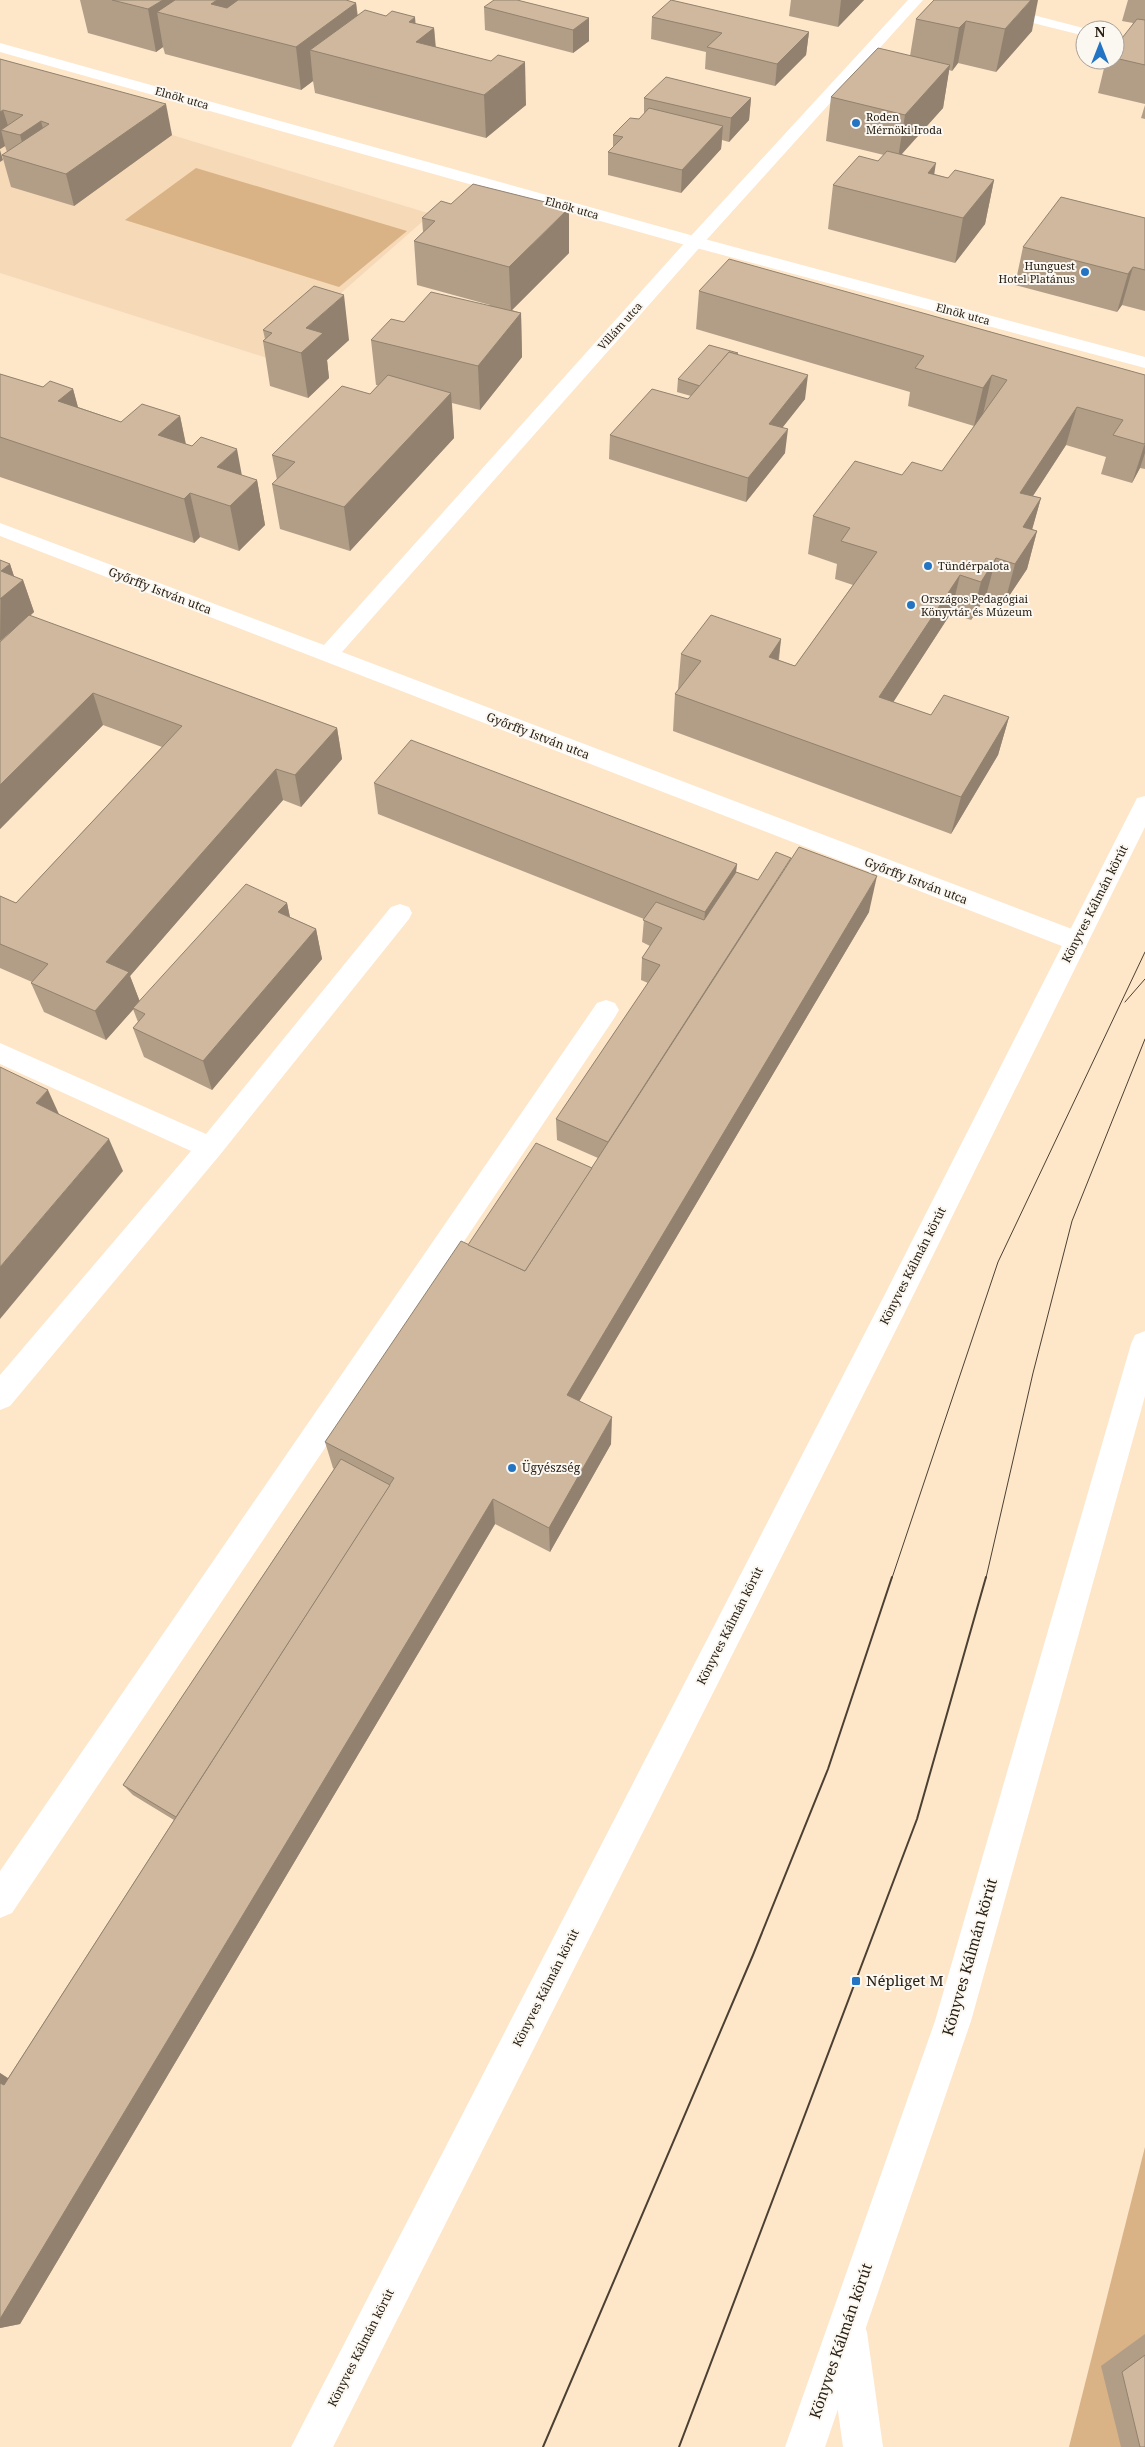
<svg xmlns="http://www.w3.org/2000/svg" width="1145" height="2447" font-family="'Noto Serif',serif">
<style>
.built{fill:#f6d9b7}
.green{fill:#d9b386}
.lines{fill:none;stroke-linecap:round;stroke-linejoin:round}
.lane{fill:#fff;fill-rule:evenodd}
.street{fill:#fff;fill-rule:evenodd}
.secondary{fill:#fff;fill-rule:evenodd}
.primary{fill:#fff;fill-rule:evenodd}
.tram-far1{stroke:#4b4032;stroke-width:1}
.tram{stroke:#4b4032;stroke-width:2}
.wall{fill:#b29e87}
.shaded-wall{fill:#91816e}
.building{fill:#cfb89d;stroke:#91816e}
.poi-dot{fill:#2374c3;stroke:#fbf7f1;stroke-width:2}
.labels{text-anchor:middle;stroke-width:4;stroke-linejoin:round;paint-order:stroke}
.far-street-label{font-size:11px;fill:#292015;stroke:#fbf7f1}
.far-poi-label{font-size:11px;fill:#292015;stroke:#fbf7f1;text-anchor:start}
.street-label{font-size:12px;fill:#292015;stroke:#fbf7f1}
.poi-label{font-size:12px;fill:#292015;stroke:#fbf7f1;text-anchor:start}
.near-street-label{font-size:15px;fill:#292015;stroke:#fbf7f1}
.near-poi-label{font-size:15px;fill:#292015;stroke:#fbf7f1;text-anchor:start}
</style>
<rect width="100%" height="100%" fill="#fee6c9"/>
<polygon class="built" points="0,87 172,135 431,214 267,358 0,273"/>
<g class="green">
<polygon points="196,168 407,231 339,287 125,220"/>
<polygon points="1145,2147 1145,2447 1069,2447"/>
</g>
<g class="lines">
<g class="lane">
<polygon points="400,904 409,907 412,913 409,919 219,1156 10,1406 0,1410 0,1375 191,1151 0,1064 0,1043 206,1134 391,907"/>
<polygon points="606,1000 615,1003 619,1010 615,1017 12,1913 0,1918 0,1871 597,1003"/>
<polygon points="847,2312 861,2318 867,2332 883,2447 843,2447 827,2332 833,2318"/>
</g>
<g class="street">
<polygon points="908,0 923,0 701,246 342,652 1085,934 1088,941 1085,948 1076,950 1067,948 0,536 0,523 324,645 689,238"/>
<polygon points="951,0 975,0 1091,30 1085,30 1085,36 953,3"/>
<polygon points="1115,35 1145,41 1145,49 1115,43"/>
</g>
<polygon class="secondary" points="0,43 701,238 1145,357 1145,368 689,246 0,52"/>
<g class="primary">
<polygon points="1145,796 1145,827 903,1316 333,2447 291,2447 883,1298 1134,804 1137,798"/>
<polygon points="1145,1331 1145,1396 971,2021 825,2447 785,2447 935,2021 1131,1344 1135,1335"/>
</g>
<g class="tram-far1">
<polyline points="1125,1002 1145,979"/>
<polyline points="892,1578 998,1262 1145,952"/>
<polyline points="986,1578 1033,1373 1072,1221 1145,1039"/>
</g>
<g class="tram">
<polyline points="543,2447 753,1955 828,1769 892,1577"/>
<polyline points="679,2447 917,1819 986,1577"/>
</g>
</g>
<g class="wall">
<polygon points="80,0 346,0 356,3 358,16 416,24 434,28 436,47 526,105 486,138 315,93 313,81 301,90 165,54 163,47 156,52 88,33"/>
<polygon points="791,0 864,0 838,27 789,16"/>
<polygon points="934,0 1032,31 996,72 958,63 952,71 949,70 943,108 902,154 934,174 948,178 994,180 985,224 955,263 828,229 833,185 878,161 884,155 826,141 831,97 910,56 916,19"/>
<polygon points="1128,0 1145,0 1145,104 1098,93 1106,60 1115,60 1115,58 1133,23 1122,21"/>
<polygon points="484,7 589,18 589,41 573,53 485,30"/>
<polygon points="652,17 809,32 806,55 775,86 705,69 706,52 651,39"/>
<polygon points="0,59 172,135 74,206 11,187 2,155 7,152 5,146 0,149"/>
<polygon points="644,98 751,98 749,120 729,142 722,140 721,149 681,193 608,175 608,152 613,148 613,135 639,119 644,114"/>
<polygon points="1145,105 1145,119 1141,118"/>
<polygon points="422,218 569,253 512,310 521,313 522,357 480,410 452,403 454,438 350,551 280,529 272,484 277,480 272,455 370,394 378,385 376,385 371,340 490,305 417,285 414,241 423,232"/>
<polygon points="1145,218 1145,311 1122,305 1117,312 1015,285 1023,247"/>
<polygon points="699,291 1145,375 1145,469 1140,468 1132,483 1101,474 1106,457 1066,445 1033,496 1041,498 1032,529 1037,531 1027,569 1005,602 986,596 971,620 951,613 893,702 931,715 1009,717 998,755 951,834 673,731 675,694 678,689 681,654 781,639 779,660 795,666 853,585 835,579 837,564 808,554 813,516 902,475 942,471 974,426 908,406 910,392 696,329"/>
<polygon points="263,330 349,340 327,360 329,378 308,398 270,386 263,341 265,339"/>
<polygon points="737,355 805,399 782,428 785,453 746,502 609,459 610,435 688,399 691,396 677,392 678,379"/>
<polygon points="0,372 0,374 43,387 73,389 78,407 121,422 180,416 186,444 242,476 257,480 265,525 239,551 200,537 194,543 0,477"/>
<polygon points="0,560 10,564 14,577 23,580 34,612 30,616 337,728 342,759 301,807 283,800 130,976 140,1002 287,903 290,917 316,929 322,959 212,1090 144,1057 133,1028 138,1022 133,1009 106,1040 44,1012 31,983 32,982 0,968 0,896 16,903 162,747 103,725 0,829 0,642 14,629 0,641"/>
<polygon points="374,783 737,864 736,872 758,880 869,912 579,1401 611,1444 550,1552 495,1524 20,2324 0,2328 0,2073 8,2078 174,1820 133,1795 123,1785 334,1469 333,1468 325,1442 468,1245 592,1168 598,1158 557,1140 556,1119 648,983 641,980 642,958 650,946 642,942 644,919 378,814"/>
<polygon points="1145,2334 1145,2447 1121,2447 1101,2366"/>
</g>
<g class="shaded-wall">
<polygon points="163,0 206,0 157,12 163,47 156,52 148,9"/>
<polygon points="217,0 253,0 256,20 211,4"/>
<polygon points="841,0 864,0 838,27"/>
<polygon points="1031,0 1038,0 1032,31 996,72 1005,29"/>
<polygon points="356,3 360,45 310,50 313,81 301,90 296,47"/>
<polygon points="415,17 417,41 434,28 437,71 418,60 409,22"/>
<polygon points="589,18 589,41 573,53 573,30"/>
<polygon points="966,21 958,63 952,71 959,28"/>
<polygon points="809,32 806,55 775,86 777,64"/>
<polygon points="525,62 526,105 486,138 484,95"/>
<polygon points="950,65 943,108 898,158 905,115"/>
<polygon points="751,98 749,120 729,142 731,118"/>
<polygon points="166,104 172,135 74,206 66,174"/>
<polygon points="3,110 10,132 1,130 5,146 0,149 0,112"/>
<polygon points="41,121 49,153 28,163 20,135"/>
<polygon points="723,126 721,149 681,193 682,170"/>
<polygon points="0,150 3,160 0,162"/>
<polygon points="936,163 929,207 928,173"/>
<polygon points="994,180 985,224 955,263 963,218"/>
<polygon points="569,208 569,253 511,311 509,267"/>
<polygon points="1133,267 1122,305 1117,312 1128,274"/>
<polygon points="344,295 349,340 327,360 329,378 308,398 301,353 306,328"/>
<polygon points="521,313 522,357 480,410 478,366"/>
<polygon points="808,375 805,399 767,447 769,424"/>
<polygon points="992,375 983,414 974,426 983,388"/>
<polygon points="73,389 85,434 58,401"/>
<polygon points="451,393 454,438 350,551 344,507"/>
<polygon points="1077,407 1066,445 1010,531 1020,493"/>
<polygon points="180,416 189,461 158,435"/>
<polygon points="788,429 785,453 746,502 748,478"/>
<polygon points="1145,443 1145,453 1140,468 1132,483"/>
<polygon points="237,449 245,492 257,480 265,525 239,551 230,506 217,467"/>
<polygon points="190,493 200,537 194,543 184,499"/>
<polygon points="1041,498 1030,537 1023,527"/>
<polygon points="1037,531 1027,569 1005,602 1015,564"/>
<polygon points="996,558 986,596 971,620 981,582"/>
<polygon points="10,564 17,585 23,580 34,612 0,641 1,571"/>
<polygon points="960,575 951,613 872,735 879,697"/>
<polygon points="781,639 776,677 769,657"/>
<polygon points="93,693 103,725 0,829 0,785"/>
<polygon points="1009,717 998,755 951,834 961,797"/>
<polygon points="337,728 342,759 301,807 295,775"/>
<polygon points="276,769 283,800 130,976 140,1002 106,1040 95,1011 106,962"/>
<polygon points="737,864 733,894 702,942 705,912"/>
<polygon points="877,876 869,912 567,1422 567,1395"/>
<polygon points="287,903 293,933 278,912"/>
<polygon points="316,929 322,959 212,1090 203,1061"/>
<polygon points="48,1090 63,1123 36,1103"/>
<polygon points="109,1139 123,1171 0,1319 0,1267"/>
<polygon points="612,1417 611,1444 550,1552 549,1528"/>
<polygon points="493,1499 495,1524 20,2324 0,2328 0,2319"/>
<polygon points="0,2073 27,2091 4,2085 0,2083"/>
</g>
<g class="building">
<polygon points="112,0 163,0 148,9"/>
<polygon points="175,0 217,0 211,4 227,8 238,0 346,0 356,3 296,47 157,12"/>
<polygon points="494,0 517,0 589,18 573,30 484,7"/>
<polygon points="671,0 809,32 777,64 707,47 722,33 652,17"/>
<polygon points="934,0 1031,0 1005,29 966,21 959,28 916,19"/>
<polygon points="365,10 386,16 392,11 415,17 409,22 434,28 416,42 491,61 498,55 525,62 484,95 310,50"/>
<polygon points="1137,19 1145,20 1145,65 1115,58 1115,47"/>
<polygon points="878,48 950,65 905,115 831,97"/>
<polygon points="0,59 166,104 66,174 2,155 49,124 41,121 20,135 1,130 23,115 3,110 0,112"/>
<polygon points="666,77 751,98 731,118 644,98"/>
<polygon points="649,108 723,126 682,170 608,152 623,137 613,135 630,118 639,119"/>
<polygon points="887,151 936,163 928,173 948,178 955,170 994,180 963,218 833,185 859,156 878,161"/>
<polygon points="473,184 569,208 509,267 414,241 435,221 422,218 441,201 451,204"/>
<polygon points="1061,197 1145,218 1145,270 1133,267 1128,274 1023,247"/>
<polygon points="729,259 1145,375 1145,443 1144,444 1113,435 1123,420 1077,407 1020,493 1041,498 1023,527 1037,531 1015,564 996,558 981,582 960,575 879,697 931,715 944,695 1009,717 961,797 675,694 701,661 681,654 711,615 781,639 769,657 795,666 877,552 841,541 850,528 813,516 855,461 902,475 912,462 942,471 1007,380 992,375 983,388 915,368 924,356 699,291"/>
<polygon points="314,286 344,295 306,328 323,333 301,353 263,341 272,333 263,330"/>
<polygon points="431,292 521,313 478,366 371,340 391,319 404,322"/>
<polygon points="709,345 738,353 736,354 729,352 700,386 678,379"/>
<polygon points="729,352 808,375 769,424 788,429 748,478 610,435 652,389 688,399"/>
<polygon points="0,374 43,387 50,381 73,389 58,401 121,422 142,404 180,416 158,435 192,446 201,437 237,449 217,467 257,480 230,506 190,493 184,499 0,437"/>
<polygon points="388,375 451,393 344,507 272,484 295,462 272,455 342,386 370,394"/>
<polygon points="0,560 10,564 1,571 23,580 0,599"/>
<polygon points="29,615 337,728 295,775 276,769 106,962 129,972 95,1011 31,983 48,964 0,944 0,896 16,903 182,726 93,693 0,785 0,642"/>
<polygon points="411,740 737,864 705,912 374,783"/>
<polygon points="799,847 877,876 567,1395 612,1417 549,1528 493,1499 0,2319 0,2083 4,2085 394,1478 325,1442 461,1241 525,1271"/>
<polygon points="776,852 791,858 608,1142 556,1119 660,965 642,958 662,928 643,920 656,902 704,920 736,872 758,880"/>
<polygon points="246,884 287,903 278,912 316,929 203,1061 133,1028 145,1014 133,1008"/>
<polygon points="0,1067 48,1090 36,1103 109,1139 0,1267"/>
<polygon points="536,1143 592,1168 525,1271 468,1245"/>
<polygon points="341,1459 390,1485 176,1817 123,1785"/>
<polygon points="1145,2355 1145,2447 1140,2447 1122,2372"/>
</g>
<g class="poi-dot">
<circle cx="856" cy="123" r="5"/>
<circle cx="1085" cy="272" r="5"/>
<circle cx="928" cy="566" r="5"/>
<circle cx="911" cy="605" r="5"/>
<circle cx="512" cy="1468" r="5"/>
<rect x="851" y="1976" width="10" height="10" rx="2.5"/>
</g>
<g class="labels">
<g class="far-street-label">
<text transform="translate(182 98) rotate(16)" y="4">Elnök utca</text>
<text transform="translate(572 208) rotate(16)" y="4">Elnök utca</text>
<text transform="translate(963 314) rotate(15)" y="4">Elnök utca</text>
<text transform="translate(620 326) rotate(-48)" y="4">Villám utca</text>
</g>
<g class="far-poi-label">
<text x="866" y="121">Roden<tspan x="866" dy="13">Mérnöki Iroda</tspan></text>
<text x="1075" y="270" text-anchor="end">Hunguest<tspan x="1075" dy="13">Hotel Platánus</tspan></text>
<text x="938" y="570">Tündérpalota</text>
<text x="921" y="603">Országos Pedagógiai<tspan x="921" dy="13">Könyvtár és Múzeum</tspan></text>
</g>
<g class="street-label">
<text transform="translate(160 591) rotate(21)" y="4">Győrffy István utca</text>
<text transform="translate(538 736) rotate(21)" y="4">Győrffy István utca</text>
<text transform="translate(916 881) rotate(21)" y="4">Győrffy István utca</text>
<text transform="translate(1095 904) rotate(-63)" y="4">Könyves Kálmán körút</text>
<text transform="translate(913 1266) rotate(-63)" y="4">Könyves Kálmán körút</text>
<text transform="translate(730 1626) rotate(-63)" y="4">Könyves Kálmán körút</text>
<text transform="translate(546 1988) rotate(-63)" y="4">Könyves Kálmán körút</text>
<text transform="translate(361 2348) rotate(-63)" y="4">Könyves Kálmán körút</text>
</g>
<g class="poi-label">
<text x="522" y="1472">Ügyészség</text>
</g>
<g class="near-street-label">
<text transform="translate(970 1957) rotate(-74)" y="5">Könyves Kálmán körút</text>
<text transform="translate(841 2341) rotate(-71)" y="5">Könyves Kálmán körút</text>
</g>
<g class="near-poi-label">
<text x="866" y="1986">Népliget M</text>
</g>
</g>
<g transform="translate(1100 45)"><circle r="24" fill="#fbf7f1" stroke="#a7a199"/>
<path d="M0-4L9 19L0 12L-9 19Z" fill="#2374c3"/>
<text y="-8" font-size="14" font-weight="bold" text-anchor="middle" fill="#292015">N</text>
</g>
</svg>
